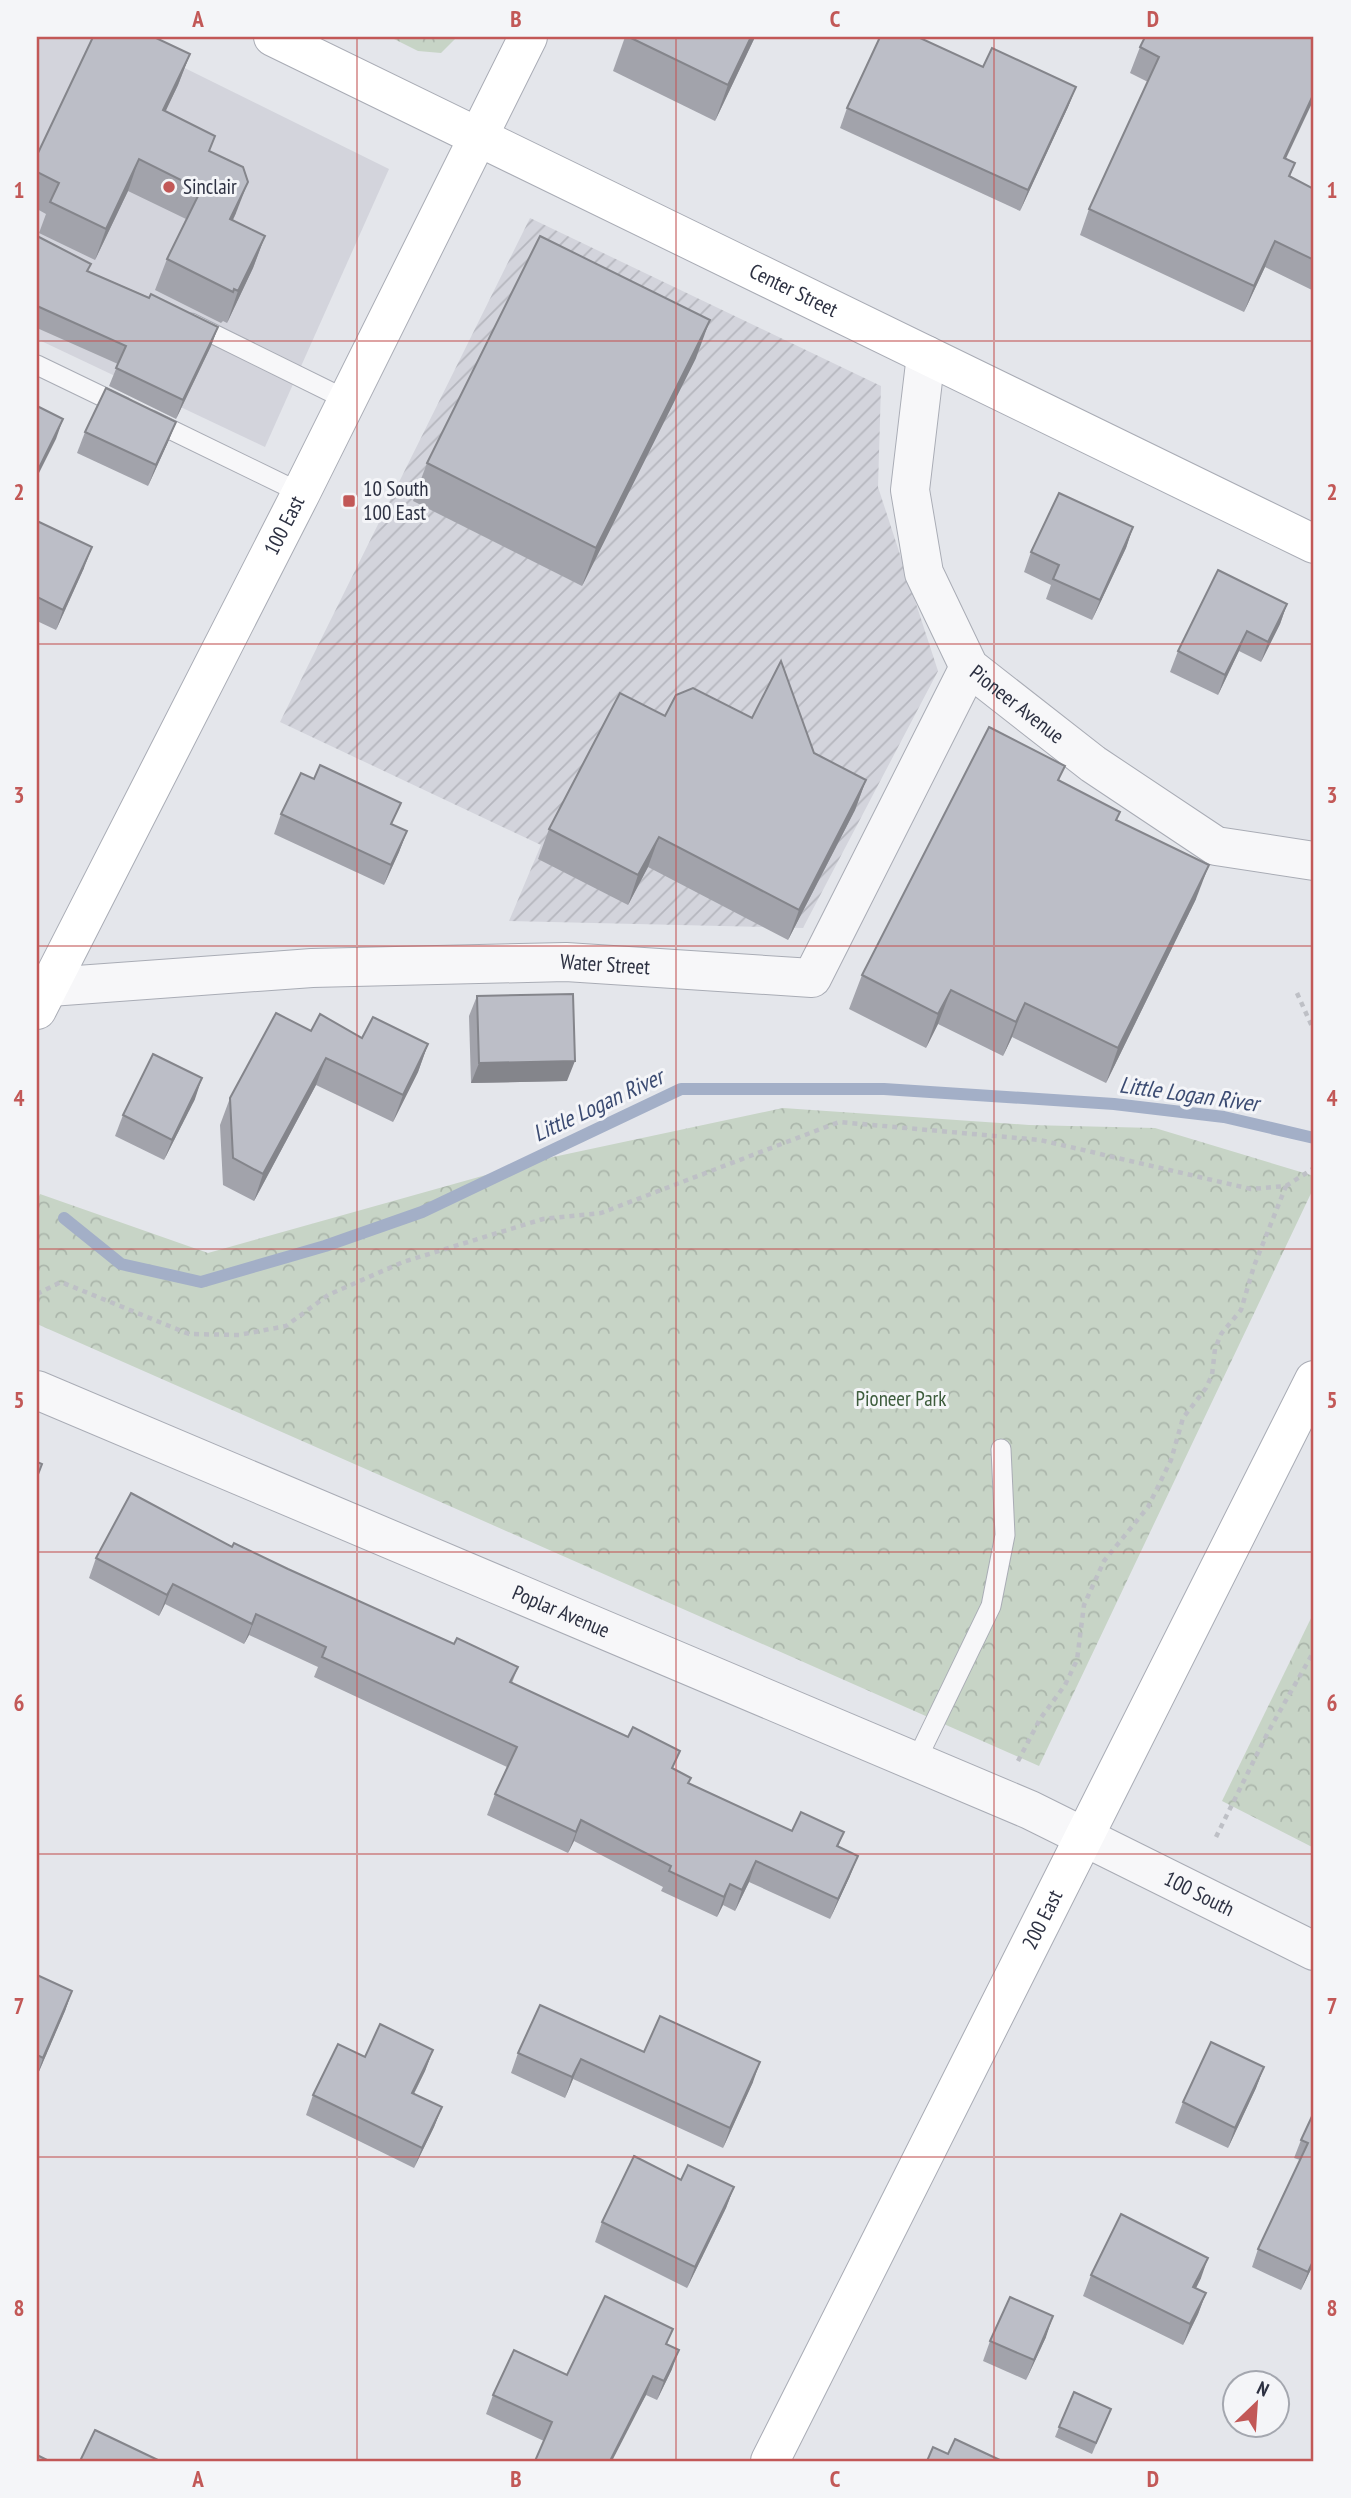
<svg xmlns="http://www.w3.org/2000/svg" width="1351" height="2498" font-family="'PT Sans Narrow',sans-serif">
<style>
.built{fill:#d3d4dc}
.industrial{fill:url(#industrial-furrows)}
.forest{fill:url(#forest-crowns)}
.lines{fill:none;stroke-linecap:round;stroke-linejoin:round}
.stream{stroke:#a3afc7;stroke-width:12}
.lane-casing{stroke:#a9acb5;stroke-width:21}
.street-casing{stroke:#a9acb5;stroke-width:40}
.secondary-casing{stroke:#a9acb5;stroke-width:40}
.path{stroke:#bec0c6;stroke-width:4.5;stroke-dasharray:5 5;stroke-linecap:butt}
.lane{stroke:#f7f7f9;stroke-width:19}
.street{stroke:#f7f7f9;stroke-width:38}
.secondary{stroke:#fff;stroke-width:38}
.wall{fill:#a2a3ab}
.shaded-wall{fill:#84858b}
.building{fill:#bcbec7;stroke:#84858b;stroke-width:2}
.grid{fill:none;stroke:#c25857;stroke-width:2;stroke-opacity:0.55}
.poi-dot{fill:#c25857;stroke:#f4f5f8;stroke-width:2.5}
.labels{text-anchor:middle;stroke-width:6;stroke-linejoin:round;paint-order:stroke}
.poi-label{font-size:21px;fill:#2d3142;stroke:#f4f5f8;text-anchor:start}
.street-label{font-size:21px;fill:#2d3142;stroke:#f4f5f8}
.park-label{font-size:21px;fill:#3d5c3c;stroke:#f4f5f8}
.water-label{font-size:23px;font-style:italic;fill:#3b4b72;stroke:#f4f5f8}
.neatline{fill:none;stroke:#c25857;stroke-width:2.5}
.grid-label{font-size:23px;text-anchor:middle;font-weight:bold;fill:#c25857}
</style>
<defs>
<pattern id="industrial-furrows" width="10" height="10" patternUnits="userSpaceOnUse" patternTransform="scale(1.75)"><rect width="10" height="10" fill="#d3d4dc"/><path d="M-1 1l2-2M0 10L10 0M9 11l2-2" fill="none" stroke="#b5b6be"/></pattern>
<pattern id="forest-crowns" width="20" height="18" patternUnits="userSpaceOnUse" patternTransform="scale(1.75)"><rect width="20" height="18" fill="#c7d4c6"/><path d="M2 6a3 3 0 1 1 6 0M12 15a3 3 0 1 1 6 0" fill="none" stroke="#abb6ab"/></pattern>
</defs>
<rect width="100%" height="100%" fill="#e4e6eb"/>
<polygon class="built" points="37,37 122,37 389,169 265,447 37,339"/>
<polygon class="industrial" points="530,218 881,386 878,487 938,671 803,928 509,921 541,845 280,722"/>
<g class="forest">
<polygon points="390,37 457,37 441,53 418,51"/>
<polygon points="783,1108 1029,1125 1155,1128 1314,1176 1314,1187 1039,1766 37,1324 37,1201 40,1194 208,1253 539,1160"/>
<polygon points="1314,1612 1314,1848 1222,1801"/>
</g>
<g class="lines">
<polyline class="stream" points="64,1218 121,1264 201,1282 325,1246 422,1212 681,1089 884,1089 1114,1104 1224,1117 1314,1138"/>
<defs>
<g id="lane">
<polyline points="191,323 347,400"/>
<polyline points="37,365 124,407"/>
<polyline points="151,420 301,493"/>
<polyline points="916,1761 991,1606 1005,1535 1001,1449"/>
</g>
<g id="street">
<path id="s1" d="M926 355 910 490 924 573 969 667 1093 764 1216 846 1314 861"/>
<path id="s2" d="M50 987 312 968 566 962 812 978 969 667"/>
<path id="s3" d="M37 1390 1030 1810 1314 1951"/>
</g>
<g id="secondary">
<path id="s4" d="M273 37 1314 544"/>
<path id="s5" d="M37 1010 301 493 528 37"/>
<path id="s6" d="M770 2461 1314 1380"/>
</g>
</defs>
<use href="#lane" class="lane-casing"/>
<use href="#street" class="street-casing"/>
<use href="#secondary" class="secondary-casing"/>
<g class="path">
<polyline points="1297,993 1314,1031"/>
<polyline points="37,1294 61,1282 189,1334 239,1335 286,1326 328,1295 403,1262 543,1219 601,1213 839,1122 1040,1140 1251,1189 1286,1186 1314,1168"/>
<polyline points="1018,1761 1040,1719 1065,1685 1077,1660 1084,1605 1104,1561 1148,1507 1171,1460 1183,1418 1206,1388 1212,1375 1215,1349 1221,1334 1241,1310 1254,1266 1286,1186"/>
<polyline points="1216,1837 1268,1732 1314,1651"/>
</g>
<use href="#lane" class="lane"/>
<use href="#street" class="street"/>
<use href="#secondary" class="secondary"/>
</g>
<g class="wall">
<polygon points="625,37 755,37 715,121 613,71"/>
<polygon points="1145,37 1286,159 1295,163 1290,176 1314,189 1314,291 1265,267 1244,312 1080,235 1089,209 1148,82 1130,73 1140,47"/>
<polygon points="190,54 178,85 165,112 210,151 236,213 233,220 265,236 253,268 227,323 223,321 221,323 155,290 167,259 186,219 128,191 95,260 39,233 46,214 37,209 37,155"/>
<polygon points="983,67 1076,87 1068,107 1020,211 840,128 847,108"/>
<polygon points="37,236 88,271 218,327 211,346 176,419 109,386 118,364 37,328"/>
<polygon points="696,358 582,586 413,501 427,463"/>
<polygon points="176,422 168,442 148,486 77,453 85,432"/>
<polygon points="37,521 84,568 56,630 37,621"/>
<polygon points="1133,527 1126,548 1092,620 1046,599 1051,585 1024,572 1031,552"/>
<polygon points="1287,604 1280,624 1261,662 1239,651 1218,695 1170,672 1178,651"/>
<polygon points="665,716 814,753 866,780 855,810 788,940 648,867 628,905 538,859 549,829"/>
<polygon points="1060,781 1117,821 1196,899 1106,1083 1012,1037 1003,1056 938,1024 926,1048 849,1009 862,975"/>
<polygon points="281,814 393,825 407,831 399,852 384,885 274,834"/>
<polygon points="477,996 567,1081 471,1083 469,1016"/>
<polygon points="311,1031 362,1038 428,1044 418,1072 393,1122 316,1085 254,1201 223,1185 220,1125 230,1098"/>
<polygon points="195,1099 164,1160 115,1136 123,1115"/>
<polygon points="232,1547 288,1569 454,1644 518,1667 512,1683 674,1769 689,1783 792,1831 844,1832 838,1847 850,1876 830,1919 749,1882 735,1911 723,1905 717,1917 661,1891 663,1887 574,1841 568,1853 487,1815 495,1794 507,1767 314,1677 318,1667 249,1635 244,1644 165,1604 159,1616 89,1578 96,1558"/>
<polygon points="37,1975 72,1991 65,2011 37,2076"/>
<polygon points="433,2050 425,2071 414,2094 442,2107 434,2127 414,2168 306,2115 313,2095 365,2057"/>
<polygon points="644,2052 753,2082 723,2148 573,2079 565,2098 511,2073 518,2053"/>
<polygon points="1264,2067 1256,2088 1228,2148 1175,2123 1183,2102"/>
<polygon points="1314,2112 1314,2263 1301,2290 1252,2267 1258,2249 1300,2160 1294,2158 1301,2140"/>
<polygon points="681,2180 734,2187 726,2208 687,2288 595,2242 602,2222"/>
<polygon points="1091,2275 1201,2278 1196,2288 1206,2293 1198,2314 1183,2345 1083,2296"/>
<polygon points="1046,2337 1026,2380 983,2361 990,2341"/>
<polygon points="668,2345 672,2369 657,2400 646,2395 636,2413 544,2441 486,2414 493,2395 567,2375"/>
<polygon points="1107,2419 1092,2454 1055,2437 1059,2427"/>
</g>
<g class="shaded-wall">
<polygon points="751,37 755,37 715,121 728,85"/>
<polygon points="190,54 178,85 151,142 163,110"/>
<polygon points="1076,87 1068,107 1020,211 1028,190"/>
<polygon points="1314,93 1314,99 1274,184 1284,158"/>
<polygon points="139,159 128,191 95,260 106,229"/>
<polygon points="248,182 236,213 218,250 230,219"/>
<polygon points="265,236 253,268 227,323 238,291"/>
<polygon points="1275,241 1265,267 1244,312 1254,286"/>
<polygon points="710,320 696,358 582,586 596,548"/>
<polygon points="218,327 211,346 176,419 183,400"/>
<polygon points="63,419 56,439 37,477 37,472"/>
<polygon points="176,422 168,442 148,486 156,465"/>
<polygon points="1133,527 1126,548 1092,620 1100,600"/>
<polygon points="92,547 84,568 56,630 63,610"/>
<polygon points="1287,604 1280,624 1261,662 1268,642"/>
<polygon points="1247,631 1239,651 1218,695 1225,675"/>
<polygon points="866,780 855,810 788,940 799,910"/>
<polygon points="407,831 399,852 384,885 391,865"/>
<polygon points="659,837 648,867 628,905 638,875"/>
<polygon points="1209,865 1196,899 1106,1083 1118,1048"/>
<polygon points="951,990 938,1024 926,1048 938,1014"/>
<polygon points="1025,1003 1012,1037 1003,1056 1016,1022"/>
<polygon points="428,1044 418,1072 393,1122 403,1095"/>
<polygon points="326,1058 316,1085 254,1201 263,1174"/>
<polygon points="575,1061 567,1081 471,1083 479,1063"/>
<polygon points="202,1078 195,1099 164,1160 172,1140"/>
<polygon points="173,1584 165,1604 159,1616 167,1595"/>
<polygon points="256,1614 249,1635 244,1644"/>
<polygon points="581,1820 574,1841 568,1853 576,1832"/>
<polygon points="858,1856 850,1876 830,1919 838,1899"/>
<polygon points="756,1861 749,1882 735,1911 742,1890"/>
<polygon points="730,1884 723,1905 717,1917 724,1897"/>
<polygon points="72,1991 65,2011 37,2076 43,2058"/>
<polygon points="433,2050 425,2071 404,2113 412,2093"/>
<polygon points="581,2059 573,2079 565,2098 572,2077"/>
<polygon points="760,2062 753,2082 723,2148 730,2128"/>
<polygon points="1264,2067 1256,2088 1228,2148 1235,2128"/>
<polygon points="442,2107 434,2127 414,2168 422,2148"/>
<polygon points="734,2187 726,2208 687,2288 695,2267"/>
<polygon points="1208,2258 1201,2278 1186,2308 1193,2287"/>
<polygon points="1314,2259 1314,2263 1301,2290 1308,2272"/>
<polygon points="1206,2293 1198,2314 1183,2345 1190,2324"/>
<polygon points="1053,2316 1046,2337 1026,2380 1034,2360"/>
<polygon points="679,2350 672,2369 657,2400 664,2381"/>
<polygon points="653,2376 646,2395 612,2461 610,2461"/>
</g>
<g class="building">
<polygon points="93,37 154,37 190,54 163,110 215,136 209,151 243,167 248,182 230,219 265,236 238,291 234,289 233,292 167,259 201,190 139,159 106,229 50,202 59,183 37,172 37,155"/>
<polygon points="629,37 751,37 728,85"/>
<polygon points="880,37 918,37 983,67 992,48 1076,87 1028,190 847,108"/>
<polygon points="1145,37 1314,37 1314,93 1284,158 1295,163 1289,176 1314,189 1314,260 1275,241 1254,286 1089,209 1159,57 1140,47"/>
<polygon points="37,236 91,264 87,271 149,298 151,294 218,327 183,400 116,368 126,346 37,306"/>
<polygon points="540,236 710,320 596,548 427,463"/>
<polygon points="106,388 176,422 156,465 85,432"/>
<polygon points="37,406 63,419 37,472"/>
<polygon points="1059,493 1133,527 1100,600 1053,579 1059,565 1031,552"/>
<polygon points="37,521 92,547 63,610 37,597"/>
<polygon points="1218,570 1287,604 1268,642 1247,631 1225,675 1178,651"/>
<polygon points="781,661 814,753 866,780 799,910 659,837 638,875 549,829 620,693 665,716 676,695 693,688 752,718"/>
<polygon points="989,727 1065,766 1058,780 1120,812 1116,820 1209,865 1118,1048 1025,1003 1016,1022 951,990 938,1014 862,975"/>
<polygon points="320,765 401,803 391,824 407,831 391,865 281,814 301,773 314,779"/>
<polygon points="573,994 575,1061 479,1063 477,996"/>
<polygon points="276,1013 311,1031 320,1014 362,1038 373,1017 428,1044 403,1095 326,1058 263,1174 233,1158 230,1098"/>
<polygon points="153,1054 202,1078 172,1140 123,1115"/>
<polygon points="37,1462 42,1464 37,1477"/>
<polygon points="131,1493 232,1547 234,1543 288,1569 454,1644 457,1638 518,1667 510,1682 628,1737 633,1727 680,1751 672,1768 691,1778 688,1783 792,1831 801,1812 844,1832 837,1846 858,1856 838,1899 756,1861 742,1890 730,1884 724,1897 669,1871 671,1866 581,1820 576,1832 495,1794 517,1747 322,1657 326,1647 256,1614 252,1624 173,1584 167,1595 96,1558"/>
<polygon points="37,1975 72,1991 43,2058 37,2055"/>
<polygon points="540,2005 644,2052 660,2016 760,2062 730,2128 581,2059 572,2077 518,2053"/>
<polygon points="380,2024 433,2050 412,2093 442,2107 422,2148 313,2095 338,2044 365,2057"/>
<polygon points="1211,2042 1264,2067 1235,2128 1183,2102"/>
<polygon points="1314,2112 1314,2259 1308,2272 1258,2249 1308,2143 1301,2140"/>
<polygon points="634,2156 681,2180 688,2165 734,2187 695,2267 602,2222"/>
<polygon points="1121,2214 1208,2258 1193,2287 1206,2293 1190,2324 1091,2275"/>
<polygon points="605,2296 673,2329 666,2344 679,2350 664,2381 653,2376 610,2461 535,2461 552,2422 493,2395 514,2350 567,2375"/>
<polygon points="1010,2297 1053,2316 1034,2360 990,2341"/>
<polygon points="1074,2392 1111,2409 1096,2443 1059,2427"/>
<polygon points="95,2430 160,2461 80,2461"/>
<polygon points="955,2439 1002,2461 927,2461 933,2447 948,2454"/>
<polygon points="37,2455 49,2461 37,2461"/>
</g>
<path class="grid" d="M357 37V2461M676 37V2461M994 37V2461M37 341H1314M37 644H1314M37 946H1314M37 1249H1314M37 1552H1314M37 1854H1314M37 2157H1314"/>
<g class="poi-dot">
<circle cx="169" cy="187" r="7"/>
<rect x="342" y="494" width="14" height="14" rx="3.5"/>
</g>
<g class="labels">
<g class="poi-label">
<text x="183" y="194">Sinclair</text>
<text x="363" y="496">10 South<tspan x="363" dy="24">100 East</tspan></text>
</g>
<g class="street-label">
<text dy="7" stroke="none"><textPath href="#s4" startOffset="579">Center Street</textPath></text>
<text dy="7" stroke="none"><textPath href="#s5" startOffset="544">100 East</textPath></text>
<text dy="7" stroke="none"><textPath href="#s1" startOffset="385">Pioneer Avenue</textPath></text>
<text dy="7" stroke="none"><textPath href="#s2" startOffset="556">Water Street</textPath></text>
<text dy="7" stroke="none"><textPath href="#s3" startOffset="569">Poplar Avenue</textPath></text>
<text dy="7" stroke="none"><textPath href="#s3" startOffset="1267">100 South</textPath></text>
<text dy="7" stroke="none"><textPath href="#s6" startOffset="606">200 East</textPath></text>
</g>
<g class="park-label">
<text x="901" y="1406">Pioneer Park</text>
</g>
<g class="water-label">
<text transform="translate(1189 1094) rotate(8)" y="8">Little Logan River</text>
<text transform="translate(598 1105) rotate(-25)" y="8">Little Logan River</text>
</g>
</g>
<rect width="1351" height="2498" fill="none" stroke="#f4f5f8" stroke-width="77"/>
<g transform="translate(1256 2404) rotate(25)"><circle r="33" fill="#f4f5f8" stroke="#a4a7af" stroke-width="2"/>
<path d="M0-5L12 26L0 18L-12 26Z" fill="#c25857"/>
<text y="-10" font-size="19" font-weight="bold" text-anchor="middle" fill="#2d3142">N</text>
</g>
<rect x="38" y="38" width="1274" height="2422" class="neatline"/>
<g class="grid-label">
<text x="198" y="27">A</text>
<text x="516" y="27">B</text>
<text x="835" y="27">C</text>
<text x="1153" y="27">D</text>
<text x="19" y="198">1</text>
<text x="1332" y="198">1</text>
<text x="19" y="500">2</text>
<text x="1332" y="500">2</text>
<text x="19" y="803">3</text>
<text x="1332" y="803">3</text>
<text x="19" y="1106">4</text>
<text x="1332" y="1106">4</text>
<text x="19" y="1408">5</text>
<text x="1332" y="1408">5</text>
<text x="19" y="1711">6</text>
<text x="1332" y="1711">6</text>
<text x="19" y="2014">7</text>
<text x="1332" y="2014">7</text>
<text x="19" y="2316">8</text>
<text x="1332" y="2316">8</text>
<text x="198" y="2487">A</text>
<text x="516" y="2487">B</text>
<text x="835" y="2487">C</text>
<text x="1153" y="2487">D</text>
</g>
</svg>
